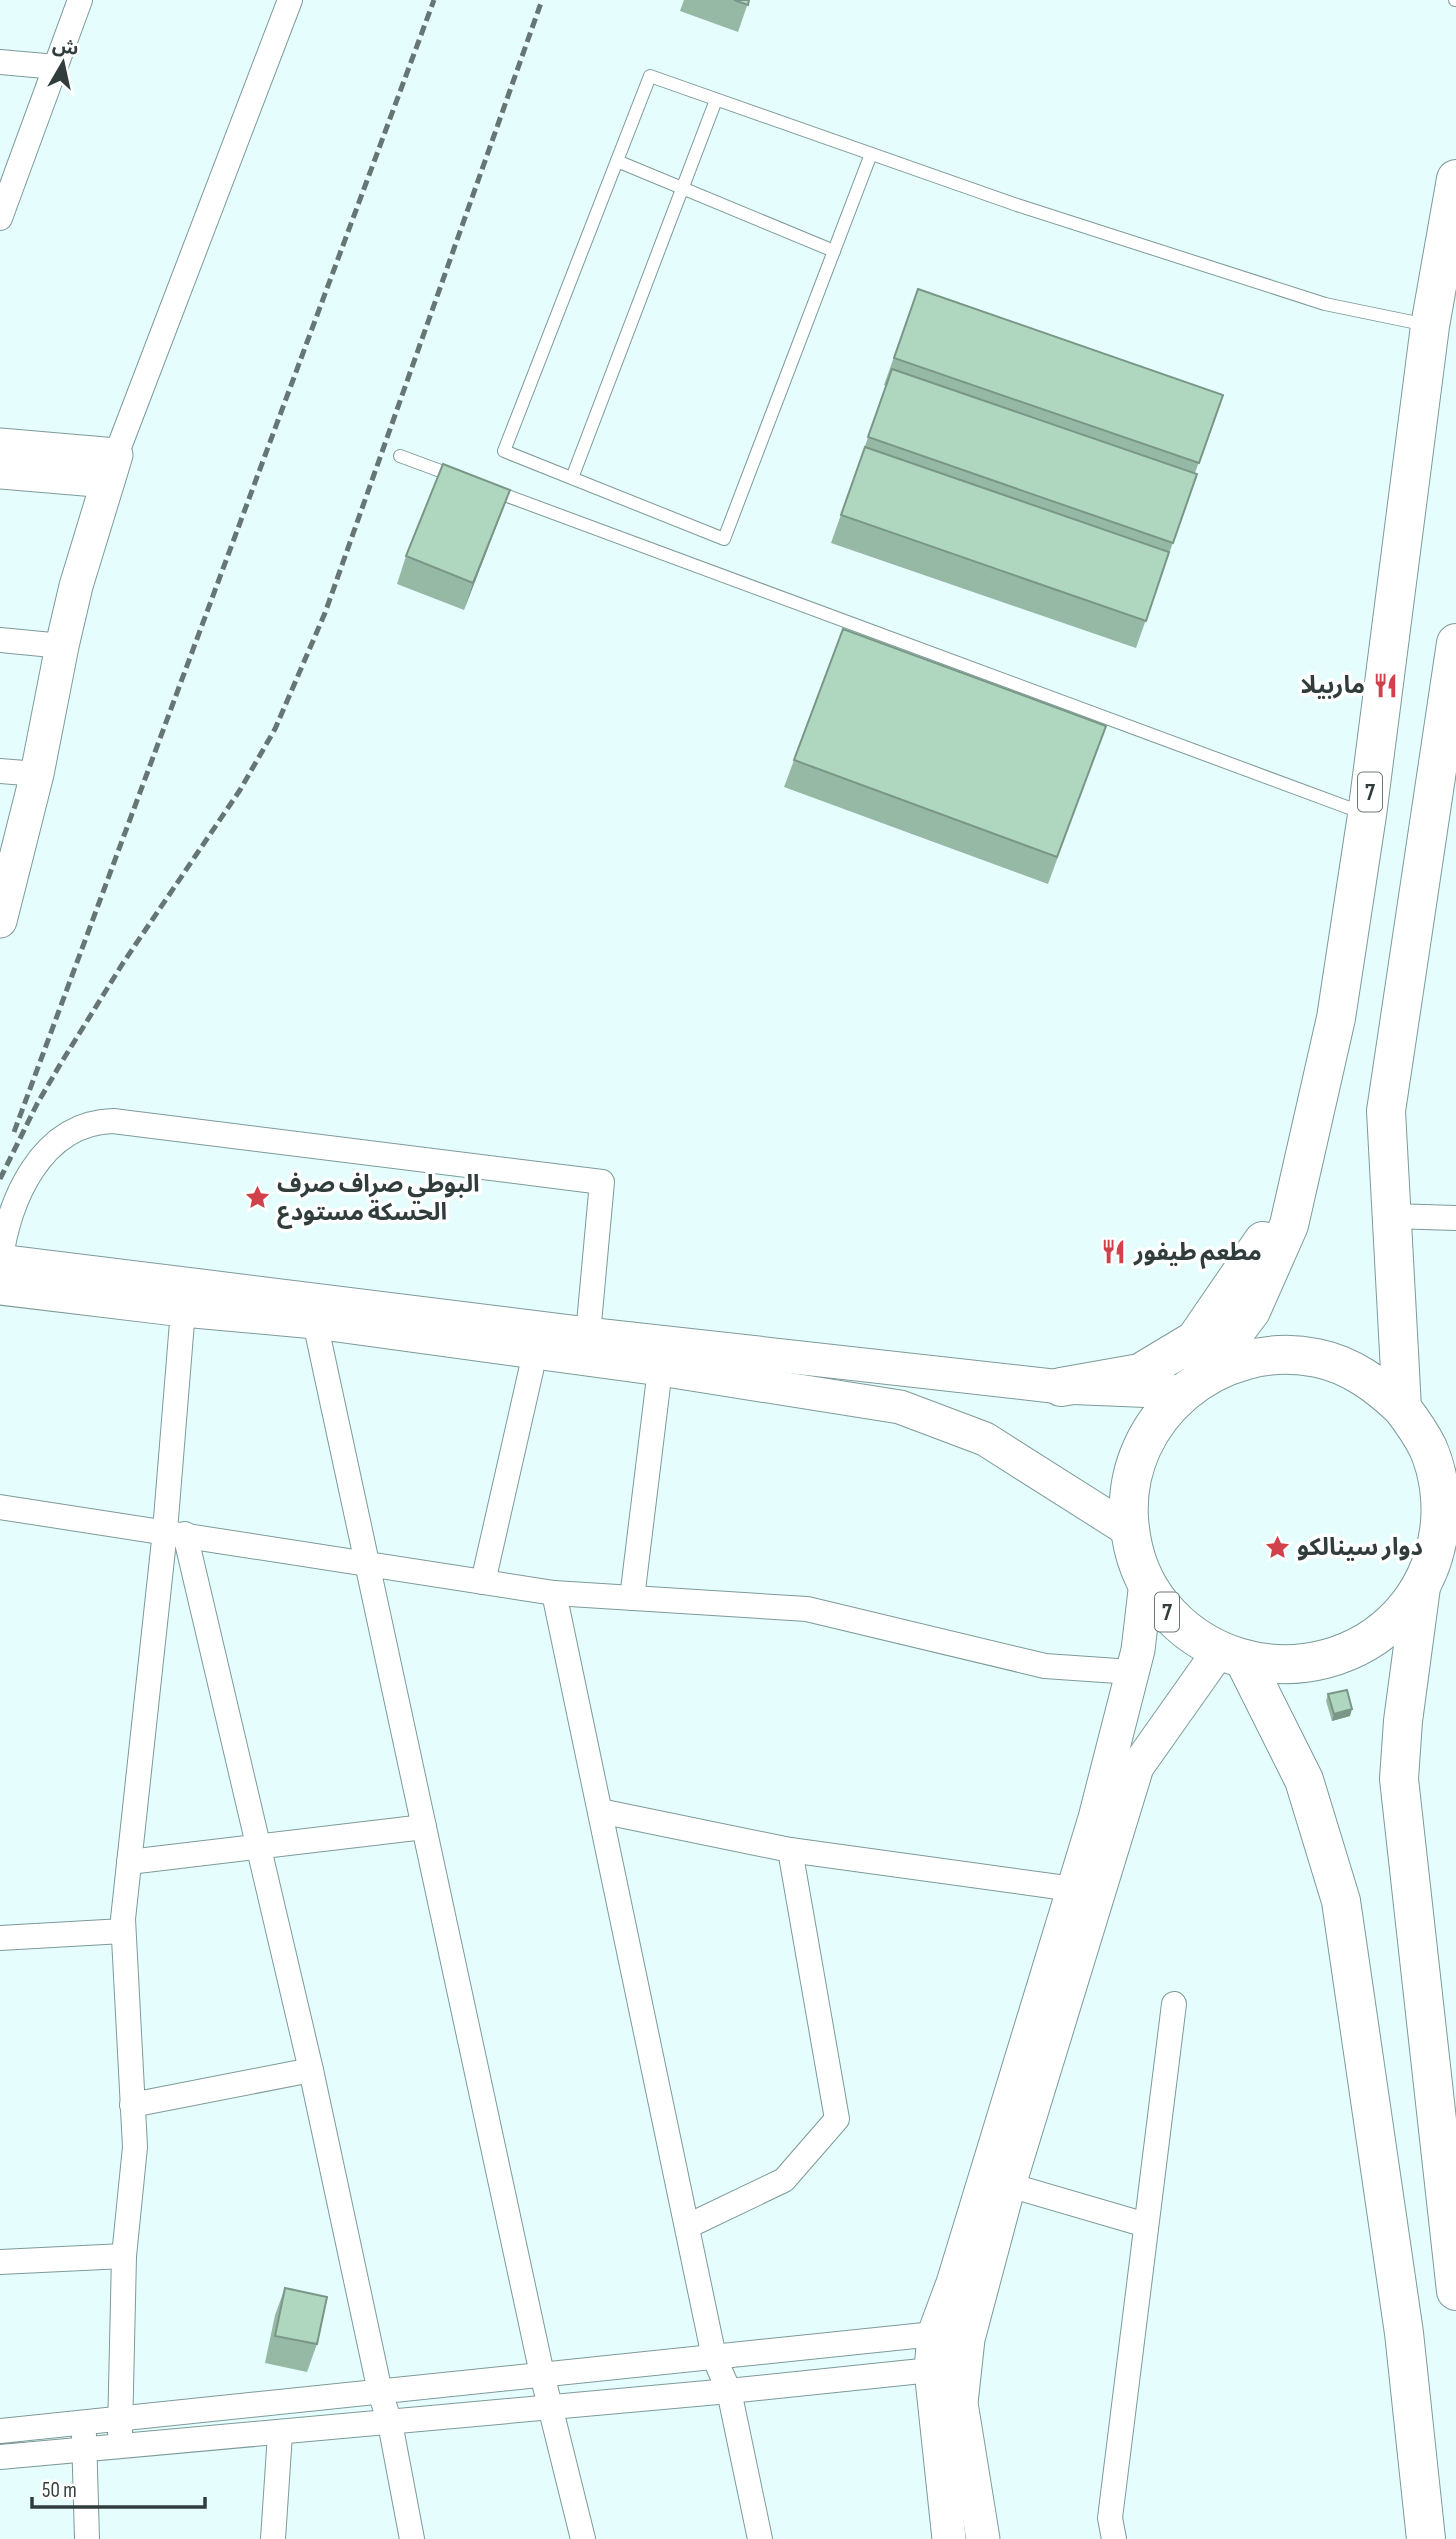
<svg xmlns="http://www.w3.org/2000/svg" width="1456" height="2539" font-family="'Sofia Sans Condensed','Noto Sans Arabic',sans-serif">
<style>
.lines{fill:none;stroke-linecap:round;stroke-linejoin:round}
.lane-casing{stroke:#7d9a99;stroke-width:14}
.street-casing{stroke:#7d9a99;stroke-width:26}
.secondary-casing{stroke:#7d9a99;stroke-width:35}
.highway-casing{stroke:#7d9a99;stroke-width:40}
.lane{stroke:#fff;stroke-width:12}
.street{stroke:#fff;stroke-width:24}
.secondary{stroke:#fff;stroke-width:33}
.highway{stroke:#fff;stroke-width:38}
.rail{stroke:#667675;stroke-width:5;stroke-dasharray:10 5;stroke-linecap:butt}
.wall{fill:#96b9a5}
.shaded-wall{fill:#7a9686}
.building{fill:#afd7c0;stroke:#7a9686;stroke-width:2}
.labels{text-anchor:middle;stroke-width:7;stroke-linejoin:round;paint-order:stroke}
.shield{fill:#fff;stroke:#6e7776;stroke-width:2}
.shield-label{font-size:23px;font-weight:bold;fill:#303d3c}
.poi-label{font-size:24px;font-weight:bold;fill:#303d3c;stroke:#fff;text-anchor:start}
</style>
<rect width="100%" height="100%" fill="#e5fefd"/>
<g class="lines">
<defs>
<g id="lane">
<polyline points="1455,0 1456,0"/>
<polyline points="871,154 724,539 504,451 650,76 1017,205 1325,304 1427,325"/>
<polyline points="617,161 834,251"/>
<polyline points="400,456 454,476"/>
<polyline points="572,478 716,100"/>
<polyline points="494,491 1363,813"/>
</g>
<g id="street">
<polyline points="0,62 56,67"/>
<polyline points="0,218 80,0"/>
<polyline points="116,455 290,0"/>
<polyline points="0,640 62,646"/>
<polyline points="0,771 37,774"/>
<polyline points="1392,1216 1456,1218"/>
<path d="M0 1264C8 1202 40 1123 113 1121L602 1182 588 1334"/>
<polyline points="315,1322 542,2374 583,2539"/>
<polyline points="0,1507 554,1593 807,1609 1045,1666 1132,1672"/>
<polyline points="185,1534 311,2070 380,2392 390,2423 412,2539"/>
<polyline points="483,1582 535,1353"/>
<polyline points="554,1593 714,2357 729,2391 760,2539"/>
<polyline points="632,1598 660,1369"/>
<polyline points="600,1811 790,1850 1073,1889"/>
<polyline points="129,1862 424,1827"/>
<polyline points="0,1938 123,1931"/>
<polyline points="132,2105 311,2070"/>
<polyline points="1009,2185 1146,2225"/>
<polyline points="688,2226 784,2180 837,2119 790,1850"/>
<polyline points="0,2262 124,2256"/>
<polyline points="0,2431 934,2334 968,2339 931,2370 729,2391 0,2457"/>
<polyline points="120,2433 124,2256 135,2147 123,1919 165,1531 183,1310"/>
<polyline points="84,2435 87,2539"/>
<polyline points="273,2539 280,2434"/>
<polyline points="1114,2539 1110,2518 1174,2004"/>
</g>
<g id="secondary">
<polyline points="0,445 116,455 76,586 62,646 37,774 0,921"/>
<polyline points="0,472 108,481"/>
<polyline points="0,1261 588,1334 1061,1387 1183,1392"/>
<polyline points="0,1288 183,1310 315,1322 660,1369 900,1407 985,1439 1130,1531"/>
<polyline points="949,2539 931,2370 934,2334 953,2283 1095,1818 1138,1650 1146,1582"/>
<polyline points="983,2539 961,2403 968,2339 1009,2185 1137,1767 1219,1651"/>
</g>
<g id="highway">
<polyline points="1201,1377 1251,1311 1289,1225 1336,1018 1367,815 1430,326 1456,179"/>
<polyline points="1061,1387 1140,1373 1195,1340 1263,1241"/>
<path d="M1402 1408C1378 1385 1351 1365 1317 1358 1219 1338 1123 1417 1129 1518 1131 1549 1141 1581 1162 1606 1249 1710 1419 1668 1439 1531 1443 1504 1439 1473 1428 1448 1421 1434 1412 1421 1402 1408L1386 1111 1456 643"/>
<polyline points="1421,1587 1403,1721 1399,1779 1456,2291"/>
<polyline points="1244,1660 1304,1780 1341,1901 1404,2333 1426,2539"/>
</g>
</defs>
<use href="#lane" class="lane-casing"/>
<use href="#street" class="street-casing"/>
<use href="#secondary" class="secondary-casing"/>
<use href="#highway" class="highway-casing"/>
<use href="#lane" class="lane"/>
<use href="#street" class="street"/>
<use href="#secondary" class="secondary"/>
<use href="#highway" class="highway"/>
<g class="rail">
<polyline points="14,1132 434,0"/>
<polyline points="0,1179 37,1104 61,1063 123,963 240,790 275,729 325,613 542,0"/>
</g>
</g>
<g class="wall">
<polygon points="684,0 749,0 738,32 680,11"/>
<polygon points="918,289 1223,395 1195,473 1197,474 1136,648 831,543 886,386 884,385"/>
<polygon points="510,490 464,610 397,584 406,556"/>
<polygon points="843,629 1106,726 1048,884 784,787"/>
<polygon points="1328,1694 1350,1716 1332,1721 1326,1701"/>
<polygon points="285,2288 317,2344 307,2372 265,2363 275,2315"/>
</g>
<g class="shaded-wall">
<polygon points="510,490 500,517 464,610 473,583"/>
<polygon points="1352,1709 1350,1716 1332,1721 1334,1714"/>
</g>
<g class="building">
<polygon points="734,0 749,0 748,5"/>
<polygon points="918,289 1223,395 1199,463 894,358"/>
<polygon points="892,369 1197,474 1173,543 868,437"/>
<polygon points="865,447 1169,552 1146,621 841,515"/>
<polygon points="443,464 510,490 473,583 406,556"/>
<polygon points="843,629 1106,726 1057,857 794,760"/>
<polygon points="1347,1690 1352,1709 1334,1714 1328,1694"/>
<polygon points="285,2288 327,2297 317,2344 275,2336"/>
</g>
<defs>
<symbol id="restaurant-bare" viewBox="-9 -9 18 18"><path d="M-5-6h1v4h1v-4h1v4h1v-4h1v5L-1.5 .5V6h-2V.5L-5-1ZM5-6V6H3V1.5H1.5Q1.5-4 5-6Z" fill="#d1414b" stroke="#fff" stroke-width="2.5" paint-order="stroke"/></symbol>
<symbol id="sight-bare" viewBox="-9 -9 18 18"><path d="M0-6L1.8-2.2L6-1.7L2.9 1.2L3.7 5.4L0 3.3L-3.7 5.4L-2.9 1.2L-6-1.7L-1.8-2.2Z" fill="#d1414b" stroke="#fff" stroke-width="2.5" paint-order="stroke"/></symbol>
</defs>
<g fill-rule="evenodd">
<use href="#restaurant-bare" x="1368" y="668" width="35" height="35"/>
<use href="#sight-bare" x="240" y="1180" width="35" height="35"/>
<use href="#restaurant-bare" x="1096" y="1234" width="35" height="35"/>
<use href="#sight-bare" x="1260" y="1530" width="35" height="35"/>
</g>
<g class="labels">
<g class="shield">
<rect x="1358" y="772.5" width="24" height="39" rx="5"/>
<rect x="1155" y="1592.5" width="24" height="39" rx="5"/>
</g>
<g class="shield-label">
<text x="1370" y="800">7</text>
<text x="1167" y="1620">7</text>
</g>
<g class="poi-label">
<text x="1365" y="693" text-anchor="end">ماربيلا</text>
<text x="277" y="1192">البوطي صراف صرف<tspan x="277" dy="28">الحسكة مستودع</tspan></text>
<text x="1134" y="1260">مطعم طيفور</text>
<text x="1297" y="1555">دوار سينالكو</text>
</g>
</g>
<g transform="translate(63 63) rotate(9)" stroke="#ffffff" stroke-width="5" paint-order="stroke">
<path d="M0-5L12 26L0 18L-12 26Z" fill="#303d3c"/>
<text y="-10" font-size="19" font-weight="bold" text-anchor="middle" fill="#303d3c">ش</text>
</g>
<path d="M32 2497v10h173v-10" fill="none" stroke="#303d3c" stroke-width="3.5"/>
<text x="42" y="2497" font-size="21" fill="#303d3c" stroke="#ffffff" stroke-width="5" paint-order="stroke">50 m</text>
</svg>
